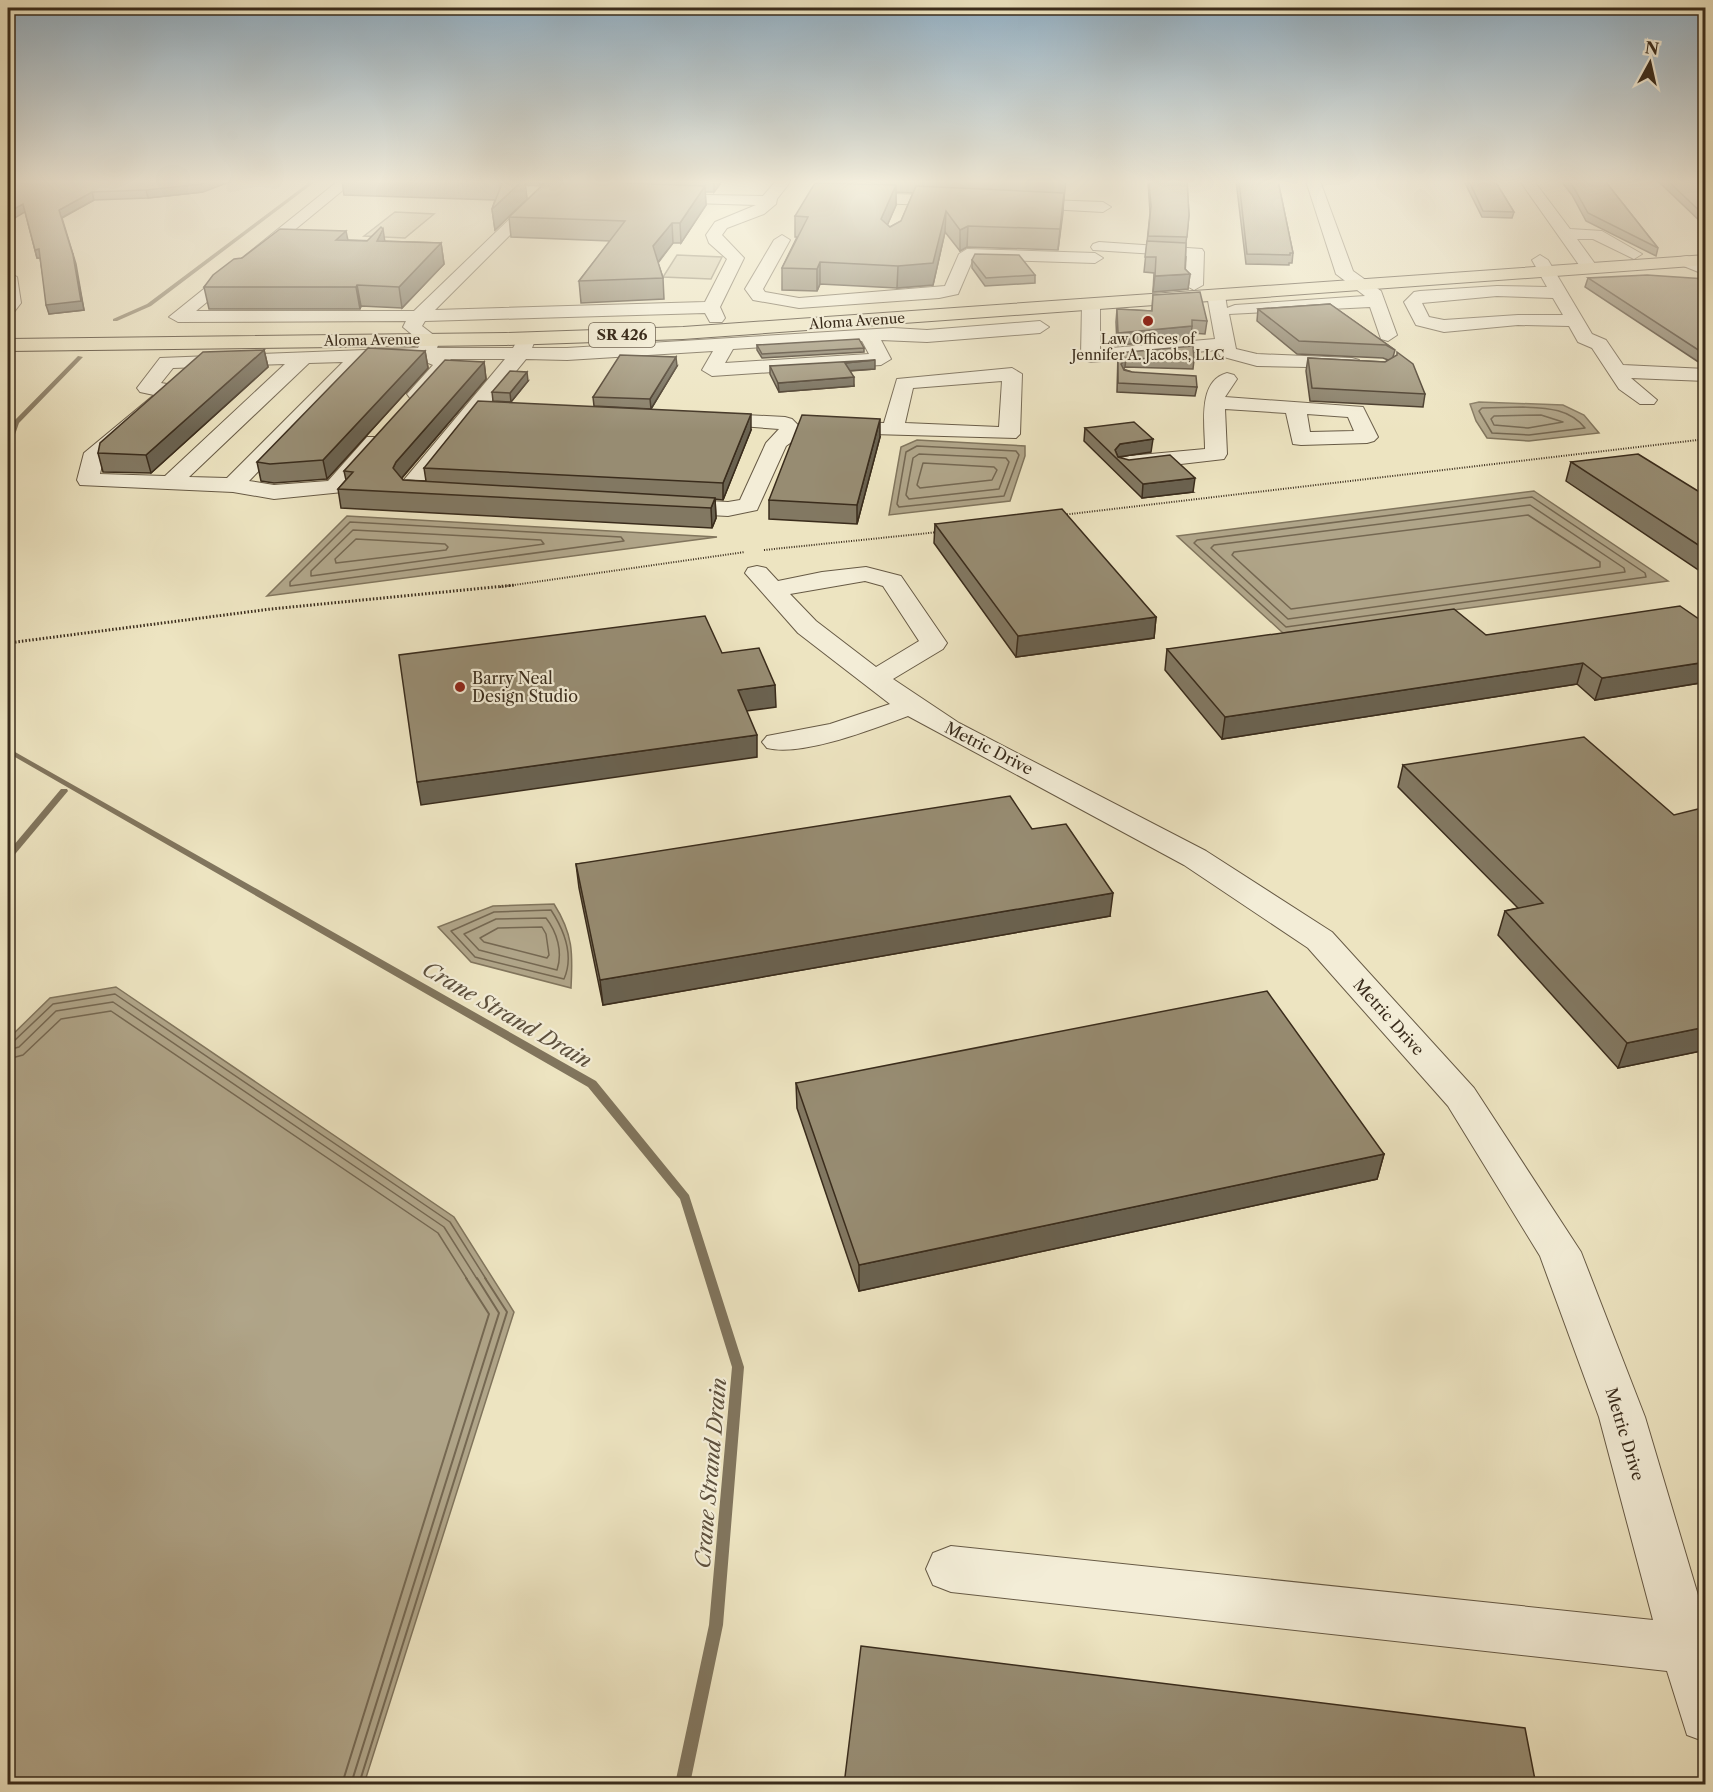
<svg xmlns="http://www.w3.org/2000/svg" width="1713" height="1792" font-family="'Libre Caslon Text',serif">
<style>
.green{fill:#cfc5a5;stroke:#847860;stroke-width:1.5}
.water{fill:#b0a589;stroke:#81755d;stroke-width:1.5}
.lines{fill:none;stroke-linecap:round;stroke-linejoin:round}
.shore-far1{stroke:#756852;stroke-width:1.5}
.shore{stroke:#756852;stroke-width:2}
.stream{fill:#81755d;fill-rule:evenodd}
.minor-casing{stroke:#675a45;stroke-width:2}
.major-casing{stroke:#3a2c1c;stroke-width:2}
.path-far1{stroke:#3a2c1c;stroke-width:2;stroke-dasharray:1 1.5;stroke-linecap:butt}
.path{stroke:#3a2c1c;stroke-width:3;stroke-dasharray:1.5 2;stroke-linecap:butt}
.minor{fill:#f3edd7;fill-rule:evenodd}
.major{fill:#ede4c1;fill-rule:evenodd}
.wall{fill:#827862;stroke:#3a2c1c;stroke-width:1.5;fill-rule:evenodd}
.shaded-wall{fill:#6a6250;stroke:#3a2c1c;stroke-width:1.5}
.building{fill:#978c72;stroke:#3a2c1c;stroke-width:1.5}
.poi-dot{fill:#8f2418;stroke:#f3edd7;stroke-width:2}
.labels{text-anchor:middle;stroke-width:4.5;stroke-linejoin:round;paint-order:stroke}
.far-street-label{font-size:14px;fill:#3a2c1c;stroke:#f3edd7}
.far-poi-label{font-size:14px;fill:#3a2c1c;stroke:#f3edd7}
.shield{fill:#f3edd7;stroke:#726654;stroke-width:1.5}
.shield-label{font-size:15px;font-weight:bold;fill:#3a2c1c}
.poi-label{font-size:16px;fill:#3a2c1c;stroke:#f3edd7;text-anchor:start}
.street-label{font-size:16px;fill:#3a2c1c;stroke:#f3edd7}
.near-water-label{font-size:21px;font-style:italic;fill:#5d503d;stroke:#f3edd7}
</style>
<rect width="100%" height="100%" fill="#ede4c1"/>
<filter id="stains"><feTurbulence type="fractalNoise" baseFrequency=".00333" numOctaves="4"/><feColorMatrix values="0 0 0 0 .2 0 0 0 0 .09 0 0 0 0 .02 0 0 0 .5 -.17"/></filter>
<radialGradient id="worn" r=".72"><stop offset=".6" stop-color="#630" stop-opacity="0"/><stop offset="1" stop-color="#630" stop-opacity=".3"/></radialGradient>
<g class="green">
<polygon points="395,212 434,214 405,238 364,236"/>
<polygon points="677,255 722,257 711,279 663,277"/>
</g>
<g class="water">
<polygon points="1479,402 1563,405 1584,415 1599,433 1529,441 1487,438 1476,421 1470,404"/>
<polygon points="917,440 1025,446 1025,456 1010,501 889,515 901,447"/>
<polygon points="1534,491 1668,581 1283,633 1177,536"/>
<polygon points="347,516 717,537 267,596"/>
<path d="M554 904C573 934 573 953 571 988L471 962 438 927 493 906Z"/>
<polygon points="116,987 454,1217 514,1312 364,1784 8,1784 8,1039 50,998"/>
</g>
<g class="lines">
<g class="shore-far1">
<path d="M1523 407C1546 408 1569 408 1585 428L1529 435 1492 433 1479 411 1482 408Z"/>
<polygon points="1541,415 1563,422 1528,428 1494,425 1491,419 1494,416"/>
<polygon points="917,446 1016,451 1019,455 1004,496 899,507 897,504 906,452"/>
<polygon points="919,454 1006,458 1009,462 999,489 909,499 906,495 913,458"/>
<polygon points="923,463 994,467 997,470 992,480 920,488 917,485"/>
<polygon points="1532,497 1645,573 1646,577 1286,627 1194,543 1197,540"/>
<polygon points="1530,505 1624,568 1625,572 1288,619 1211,548 1214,545"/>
<polygon points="1528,515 1600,562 1600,567 1291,609 1232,555 1234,552"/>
<polygon points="350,522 621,537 624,541 290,586 290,582"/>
<polygon points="353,530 541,540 544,544 311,576 311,571"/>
<polygon points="356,539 445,544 448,547 446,550 336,563 335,559"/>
<path d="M551 910C564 930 574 956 564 979L475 957 451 931 494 912Z"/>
<path d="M546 918C557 932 563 952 557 970L479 950 464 934 496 919Z"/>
<polygon points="542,927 546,934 549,955 547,958 484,942 480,938 498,928"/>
<polyline points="8,1043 14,1041 53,1004 115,994 450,1222 486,1279"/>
<polyline points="8,1050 19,1047 56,1011 113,1002 444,1227 477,1279"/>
<polyline points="8,1059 23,1055 61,1019 111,1011 438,1233 467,1279"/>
</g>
<g class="shore">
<polyline points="342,1784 489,1314 466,1278"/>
<polyline points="351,1784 499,1313 477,1278"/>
<polyline points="359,1784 507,1312 485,1278"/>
</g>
<g class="stream">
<polygon points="311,181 316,181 151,306 117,321 113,321 113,319 147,304"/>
<polygon points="78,356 83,357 19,423 11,446 8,448 8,439 14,421"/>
<polygon points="8,748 596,1081 689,1195 744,1367 723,1625 690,1784 675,1784 709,1625 732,1367 680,1199 588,1087 8,753"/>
<polygon points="61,789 67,789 68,791 11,859 8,859 8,852"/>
</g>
<defs>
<g id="minor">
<path d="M338 181H354L196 311H414L549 181H564L435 310 705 302 727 259 709 243 706 235 715 222 756 205 661 202 653 197 656 194 763 196 776 181H791L777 199 776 204 764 214 727 228 722 235 744 258 720 307 725 318 722 322H710L705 313 425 321 422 326 440 340 437 348H513L518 339 525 337 534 343 532 348H567L893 328 927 330 1040 321 1049 327 1040 333 927 342 881 340 891 359 881 365 712 376 702 370 713 351 567 360 526 359 422 486 451 489 454 494 451 499C435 503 408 502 398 487L505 359H450L455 364 452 368C441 380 428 403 410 398L407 394 433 365 421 360 365 361 249 481 274 485 328 481 367 437H383L386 442 383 447 343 492 274 499 233 492 80 485 77 480 84 453 154 395 140 392 137 388 160 358 418 348 421 342 403 327 406 321 178 322 169 317ZM862 341 869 354 725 363 733 349ZM343 362 227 478 189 477 309 363ZM285 364 165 476 100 474 103 460 182 390 179 386 161 383 173 368Z"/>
<polygon points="824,181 838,181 834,192 954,196 962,201 954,206 825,201 817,196"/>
<polygon points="1306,181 1320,181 1353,271 1381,291 1397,335 1388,341 1381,339 1370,307 1229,314 1236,349 1257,354 1352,358 1359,360 1362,364 1359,368 1257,366 1220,356 1217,350 1091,362 1084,360 1081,356 1082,304 1091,299 1100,304 1100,349 1215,339 1207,295 1216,290 1225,295 1227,308 1235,305 1365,296 1336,274"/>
<polygon points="1520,181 1534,181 1570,229 1602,231 1642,254 1634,259 1593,239 1577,239 1598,268 1596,272 1584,272"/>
<polygon points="1018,199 1103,202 1111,207 1103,212 1013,207 1010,204 1013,201"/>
<polygon points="782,235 790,240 763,289 765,292 799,298 945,286 959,254 967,249 1095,253 1103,258 1095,263 973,259 958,294 939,298 799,308 753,300 745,289 774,240"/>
<polygon points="1099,242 1202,249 1204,252 1203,285 1194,290 1185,285 1187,256 1093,250 1091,247 1093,244"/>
<path d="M1540 255 1548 260 1592 334 1606 340 1623 365 1706 369V381L1631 378 1657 400 1654 404H1640L1619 389 1592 348 1578 342 1569 326 1518 325 1444 332 1416 325 1404 302 1414 292 1420 291 1497 286 1547 287 1532 260ZM1497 296 1553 298 1563 315H1518L1444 320 1429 317 1422 303Z"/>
<polygon points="1687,256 1706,263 1706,275 1681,265 1679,261 1681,257"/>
<polygon points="8,272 17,277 21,303 14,312 8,313"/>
<path d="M1012 368 1022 374 1020 434 1016 438 836 433 829 431 826 427 829 423 836 421 884 423 897 379ZM1002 381 999 427 905 423 913 388Z"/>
<path d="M1227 373 1234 375 1237 379 1225 397 1363 407 1378 437 1374 441 1367 443 1301 445 1293 444 1286 413 1225 409 1227 454 1224 459 1129 470 1121 468 1118 463 1121 458 1129 456 1205 449C1205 425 1197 381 1227 373ZM1307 414 1348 417 1354 431 1310 432Z"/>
<polygon points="707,413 785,417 792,419 800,427 793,441 786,446 757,510 728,516 672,513 664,511 661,506 664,501 672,499 728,502 740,500 766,443 779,429 700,423 697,419 700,415"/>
<path d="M757 566 766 568 778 581 822 572 866 567 901 576 947 643 943 649 893 679 959 723 1206 851 1332 932 1474 1088 1581 1252 1645 1417 1706 1622V1742L1687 1735 1667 1671 951 1592 933 1585 926 1569 933 1553 951 1546 1653 1620 1599 1417 1540 1256 1448 1106 1308 948 1184 865 908 716C873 729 802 757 767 748L762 742 767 736 830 724 890 704 798 633 745 573 748 568ZM865 581 883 586 919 641 876 667 816 621 790 594Z"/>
</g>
<polygon id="major" points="1706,255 1706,265 683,339 506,345 8,351 8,339 506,333 683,327"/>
</defs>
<use href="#minor" class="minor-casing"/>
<use href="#major" class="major-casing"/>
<g class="path-far1">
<polyline points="1062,515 1706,439"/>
<polyline points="764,550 939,532"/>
<polyline points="500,587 745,552"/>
</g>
<polyline class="path" points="8,643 271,609 515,585"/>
<use href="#minor" class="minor"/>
<use href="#major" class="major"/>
</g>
<g class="wall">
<polygon points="8,181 203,192 148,198 94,200 62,218 76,264 84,310 49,314 40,258 37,258 25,212"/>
<polygon points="342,181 546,181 540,186 525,185 527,199 495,230 492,209 495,200 344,195"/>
<polygon points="547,181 719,181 720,184 714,192 705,192 706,205 681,243 673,243 658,263 663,278 664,299 581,303 579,281 610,241 511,237 509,217"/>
<path d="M843 181H1066L1058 250 967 247 960 251 945 232 933 285 897 288 820 284 817 291 782 290V268L797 237H795V216L843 184ZM896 192 913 193 901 221 890 227 887 225 896 205Z"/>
<polygon points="1148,181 1187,181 1189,215 1186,243 1185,269 1190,274 1188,289 1153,292 1154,273 1144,272 1150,213"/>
<polygon points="1236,181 1278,181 1293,253 1292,263 1289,263 1289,265 1246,264"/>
<polygon points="1464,181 1495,181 1514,212 1512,218 1482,217"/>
<polygon points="1561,181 1605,181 1658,248 1656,256 1586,221 1572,195"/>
<polygon points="1658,181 1706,181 1706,227"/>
<polygon points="348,240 441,243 444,264 402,308 361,306 360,309 209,309 204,287 242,258"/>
<polygon points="972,260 1035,275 1035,283 985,286 972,268"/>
<polygon points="1588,278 1706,279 1706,367 1585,287"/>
<polygon points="1153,295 1207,321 1205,334 1191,333 1191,339 1117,345 1116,322 1117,309 1152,311"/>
<polygon points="1330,304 1395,350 1393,357 1425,394 1423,407 1310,401 1306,371 1308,358 1385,362 1388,360 1383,358 1297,354 1257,321 1258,309"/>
<polygon points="757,345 864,348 864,352 762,358 757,350"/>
<polygon points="264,350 268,367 151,473 103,472 98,453"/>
<polygon points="425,351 428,368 327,479 274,483 261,481 257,462"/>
<polygon points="1118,353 1194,360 1193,369 1125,367 1123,369 1132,372 1197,387 1195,396 1117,392"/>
<polygon points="484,362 486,379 402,478 403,480 426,481 424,468 751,430 723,500 715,499 716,518 712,528 341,508 338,489 346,480 344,471"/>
<polygon points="677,366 651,409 594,406 593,397"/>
<polygon points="770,366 875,369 850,371 854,386 779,392 770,374"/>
<polygon points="528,381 511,402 493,401 492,392"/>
<polygon points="1085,428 1151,452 1118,457 1193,492 1142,498 1084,441"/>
<polygon points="880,437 857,524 769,519 769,500"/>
<polygon points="1571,462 1706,496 1706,575 1566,481"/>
<polygon points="935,524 1156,617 1154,638 1016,657 934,543"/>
<polygon points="1706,624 1706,682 1595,700 1577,684 1222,739 1165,670 1167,649 1486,635"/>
<polygon points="1403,765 1706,1050 1618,1068 1498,935 1505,911 1518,908 1398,787"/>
<polygon points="1032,829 1110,916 603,1005 579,888 576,864"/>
<polygon points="796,1083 1384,1154 1377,1179 859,1291 797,1108"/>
</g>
<g class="shaded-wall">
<polygon points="210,181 232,181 203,192 148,198 146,190"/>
<polygon points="499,181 502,181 504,198 522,181 525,181 527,199 495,230 492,209 502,200"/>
<polygon points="540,181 546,181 540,186"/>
<polygon points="714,181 719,181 720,184 714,192"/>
<polygon points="896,185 896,205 881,240 881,219"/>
<polygon points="705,186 706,205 681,243 680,223"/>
<polygon points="92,192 94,200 61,218 59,210"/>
<polygon points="1064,193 1063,213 1058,250 1060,229"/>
<polygon points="23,204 25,212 8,222 8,212"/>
<polygon points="946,211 945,232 933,285 897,288 898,266"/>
<polygon points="672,223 673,243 654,267 653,246"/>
<polygon points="968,226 967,247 960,251 960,230"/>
<polygon points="383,229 386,249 377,241"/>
<polygon points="346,231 350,250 336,240"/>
<polygon points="441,243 444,264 402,308 399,287"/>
<polygon points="39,249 41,258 37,258 35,250"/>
<polygon points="73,255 84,310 49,314 46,305"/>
<polygon points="820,262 820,284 817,291 817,269"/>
<polygon points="1190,274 1188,289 1153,292 1155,276"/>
<polygon points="357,285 361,306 360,309 356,287"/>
<polygon points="1192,326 1191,339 1117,345 1118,333"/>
<polygon points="264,350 268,367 151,473 146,455"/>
<polygon points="425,351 428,368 327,479 323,460"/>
<polygon points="676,357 677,366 651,409 650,399"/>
<polygon points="1126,358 1125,367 1120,373 1121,364"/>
<polygon points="875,360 875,369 845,371 845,363"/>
<polygon points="484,362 486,379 399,481 393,468 396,462"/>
<polygon points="527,372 528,381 511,402 510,393"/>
<polygon points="854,377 854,386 779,392 778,383"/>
<polygon points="751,414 751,430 723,500 723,483"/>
<polygon points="880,419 880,437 857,524 857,505"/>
<polygon points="1153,439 1151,452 1118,457 1115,450 1120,444"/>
<polygon points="1195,478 1193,492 1142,498 1143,484"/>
<polygon points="715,498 716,518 712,528 711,508"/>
<polygon points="1156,617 1154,638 1016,657 1018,636"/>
<polygon points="1706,662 1706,682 1595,700 1602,678"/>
<polygon points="1583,663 1577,684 1222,739 1225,717"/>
<polygon points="775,685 776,707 739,712 738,690"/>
<polygon points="757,735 757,757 421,805 417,782"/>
<polygon points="1113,893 1110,916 603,1005 600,980"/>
<polygon points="1706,1027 1706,1050 1618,1068 1627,1043"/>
<polygon points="1384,1154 1377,1179 859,1291 859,1265"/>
</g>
<g class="building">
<polygon points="8,181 210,181 201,184 146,190 92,192 59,210 73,255 81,301 46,305 39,249 35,250 23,204 8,212"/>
<polygon points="503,181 522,181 492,209"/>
<polygon points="547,181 572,181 705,186 680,223 672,223 653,246 663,278 579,281 625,221 509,217"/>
<polygon points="1149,181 1187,181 1189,215 1187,237 1148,236 1151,206"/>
<polygon points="1239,181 1278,181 1293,253 1290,253 1290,255 1247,254"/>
<polygon points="1469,181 1495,181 1514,212 1483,211"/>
<polygon points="1569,181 1605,181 1658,248 1588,213 1574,188"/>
<polygon points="1668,181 1706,181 1706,217"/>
<polygon points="815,183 896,185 881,219 890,227 901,221 916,186 1064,193 1060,229 968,226 960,230 946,211 933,263 898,266 820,262 817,269 782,268 808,217 795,216"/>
<polygon points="381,227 383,229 377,241 441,243 399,287 357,285 356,287 204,287 213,275 234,259 242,258 280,229 346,231 336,240 367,241"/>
<polygon points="1147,241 1186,243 1185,269 1190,274 1155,276 1156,257 1145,257"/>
<polygon points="975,254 1019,255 1035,275 986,278 972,260"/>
<polygon points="1647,275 1706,279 1706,355 1588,278"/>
<polygon points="1200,292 1207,321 1192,320 1192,326 1118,333 1117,309 1152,311 1153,295"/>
<polygon points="1330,304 1395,350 1386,345 1299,341 1258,309"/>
<polygon points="859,339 864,348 762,354 757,345"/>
<polygon points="1193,346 1194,360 1126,358 1121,364 1124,370 1132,372 1196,376 1197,387 1118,383 1118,353"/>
<polygon points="368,348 425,351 323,460 270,464 257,462"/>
<polygon points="264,350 146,455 98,453 100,443 203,352"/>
<polygon points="1397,352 1413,364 1425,394 1312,388 1308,358 1385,362 1397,355"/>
<polygon points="620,355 676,357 650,399 593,397"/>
<polygon points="445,360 484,362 396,462 393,468 403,480 715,498 711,508 338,489 353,472 344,471"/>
<polygon points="875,360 845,363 854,377 778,383 770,366"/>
<polygon points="510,371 527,372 510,393 492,392"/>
<polygon points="478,401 751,414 723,483 424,468"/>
<polygon points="802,415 880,419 857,505 769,500"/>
<polygon points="1134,422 1153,439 1120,444 1115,450 1118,457 1129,460 1170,455 1195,478 1143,484 1085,428"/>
<polygon points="1638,454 1706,496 1706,550 1571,462"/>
<polygon points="1062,509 1156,617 1018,636 935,524"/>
<polygon points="1680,606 1706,624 1706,662 1602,678 1583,663 1225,717 1167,649 1454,609 1486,635"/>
<polygon points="705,616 722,653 759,648 775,685 738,690 757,735 417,782 399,655"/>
<polygon points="1584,737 1674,815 1706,807 1706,1027 1627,1043 1505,911 1543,903 1403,765"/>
<polygon points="1010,796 1032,829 1066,824 1113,893 600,980 576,864"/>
<polygon points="1267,991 1384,1154 859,1265 796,1083"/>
<polygon points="861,1646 1525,1728 1536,1785 844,1785"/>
</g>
<linearGradient id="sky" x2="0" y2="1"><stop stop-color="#91aec2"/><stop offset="0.42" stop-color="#f7f3e3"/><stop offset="1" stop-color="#f7f3e3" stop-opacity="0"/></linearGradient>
<rect width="1713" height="432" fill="url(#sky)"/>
<g class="poi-dot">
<circle cx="1148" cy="321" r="6"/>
<circle cx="460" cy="687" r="6"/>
</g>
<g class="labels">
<g class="far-street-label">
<text transform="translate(857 321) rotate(-4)" y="5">Aloma Avenue</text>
<text transform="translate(372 340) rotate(-1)" y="5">Aloma Avenue</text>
</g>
<g class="far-poi-label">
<text x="1148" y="344">Law Offices of<tspan x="1148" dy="16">Jennifer A. Jacobs, LLC</tspan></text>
</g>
<rect class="shield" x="589" y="323" width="66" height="24" rx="4.5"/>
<g class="shield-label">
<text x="622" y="340">SR 426</text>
</g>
<g class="poi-label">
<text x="472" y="684">Barry Neal<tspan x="472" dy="18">Design Studio</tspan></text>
</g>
<g class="street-label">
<text transform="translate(989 748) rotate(27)" y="6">Metric Drive</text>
<text transform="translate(1389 1017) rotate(48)" y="6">Metric Drive</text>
<text transform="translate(1625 1434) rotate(73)" y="6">Metric Drive</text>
</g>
<g class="near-water-label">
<text transform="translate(507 1015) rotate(30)" y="7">Crane Strand Drain</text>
<text transform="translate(711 1473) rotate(-85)" y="7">Crane Strand Drain</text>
</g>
</g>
<rect width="1713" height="1792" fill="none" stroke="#ede4c1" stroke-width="30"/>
<rect x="9" y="9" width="1695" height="1774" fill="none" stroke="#3a2c1c" stroke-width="3"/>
<rect x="15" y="15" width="1683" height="1762" fill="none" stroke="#3a2c1c" stroke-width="1.5"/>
<g transform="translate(1650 63) rotate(8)" stroke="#f3edd7" stroke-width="4.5" paint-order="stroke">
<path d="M0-4.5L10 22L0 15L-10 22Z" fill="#3a2c1c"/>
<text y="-9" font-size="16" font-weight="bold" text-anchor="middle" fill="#3a2c1c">N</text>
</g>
<rect width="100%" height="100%" filter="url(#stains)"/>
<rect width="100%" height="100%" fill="url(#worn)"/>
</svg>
